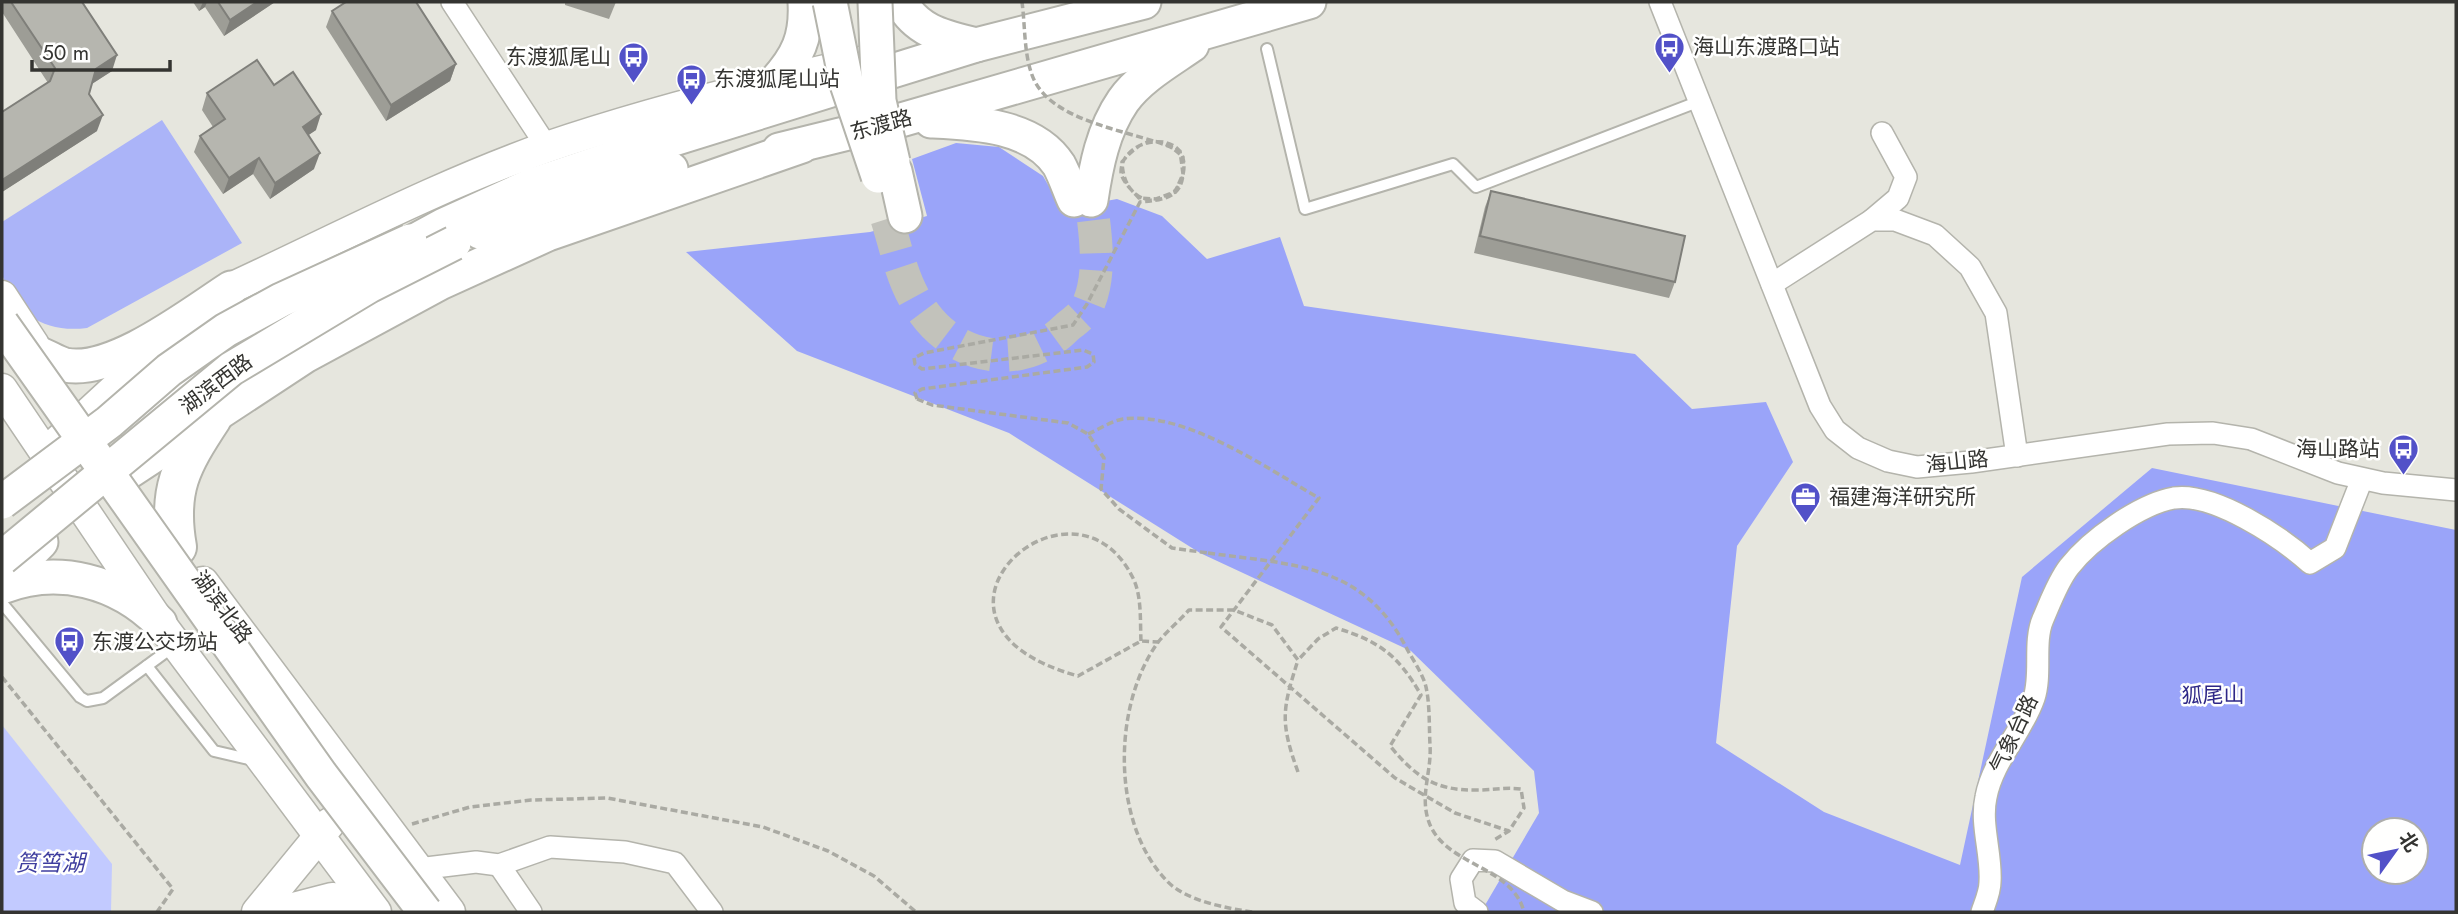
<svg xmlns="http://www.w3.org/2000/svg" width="2458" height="914" font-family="Jost,'Noto Sans SC',sans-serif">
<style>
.green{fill:#abb4f8}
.forest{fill:#9aa4f9;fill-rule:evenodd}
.water{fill:#c2caff}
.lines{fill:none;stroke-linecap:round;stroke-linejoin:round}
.primary-tunnel{stroke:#c2c2bb;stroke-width:33;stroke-dasharray:33 17;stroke-linecap:butt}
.lane-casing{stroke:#b4b4ac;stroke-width:14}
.street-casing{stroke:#b4b4ac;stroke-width:24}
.secondary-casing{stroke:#b4b4ac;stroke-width:33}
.primary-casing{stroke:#b4b4ac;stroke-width:37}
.highway-casing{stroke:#b4b4ac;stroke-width:42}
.path{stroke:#aaaaa3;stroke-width:3.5;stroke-dasharray:7 3.5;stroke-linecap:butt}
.lane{stroke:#fff;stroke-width:10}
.street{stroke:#fff;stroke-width:21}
.secondary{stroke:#fff;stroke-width:30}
.primary{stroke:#fff;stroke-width:33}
.highway{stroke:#fff;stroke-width:38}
.primary-bridge-casing{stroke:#b4b4ac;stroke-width:37;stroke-linecap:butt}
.path-bridge{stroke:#aaaaa3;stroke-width:3.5;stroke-dasharray:7 3.5;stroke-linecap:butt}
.primary-bridge{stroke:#fff;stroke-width:33}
.wall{fill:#9d9d96}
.shaded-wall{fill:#7f7f7a}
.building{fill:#b6b6af;stroke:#7f7f7a;stroke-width:2}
.labels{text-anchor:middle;stroke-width:5;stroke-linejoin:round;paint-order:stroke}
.poi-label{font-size:21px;fill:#343431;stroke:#fffffe;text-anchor:start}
.street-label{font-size:21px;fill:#343431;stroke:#fffffe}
.park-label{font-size:21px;fill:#2e2787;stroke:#fffffe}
.water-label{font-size:23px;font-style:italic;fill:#3f3e9f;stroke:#fffffe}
</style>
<rect width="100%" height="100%" fill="#e6e6de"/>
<path class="green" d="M162 120 242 243 87 328C46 333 17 316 3 277 0 262 2 238 2 222Z"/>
<path class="forest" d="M956 143 999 147 1043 176 1062 209 1117 199 1162 216 1207 259 1280 237 1304 306 1635 354 1692 409 1766 402 1793 462 1737 546 1716 743 1824 812 1960 865 2022 577 2152 468 2456 530V912H1481L1539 813 1534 771 1411 651 1200 553 1009 433 797 351 686 252 870 232 927 216 912 159ZM2374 830H2416V872H2374Z"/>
<polygon class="water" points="2,725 112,864 111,912 2,912"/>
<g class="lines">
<path class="primary-tunnel" d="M887 219C897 251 903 286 924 313 959 361 1023 371 1066 328 1073 322 1085 314 1088 305 1102 273 1095 233 1091 200"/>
<defs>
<g id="lane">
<polyline points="1267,49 1305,209 1453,164 1476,187 1700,101"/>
<polyline points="2,603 80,697 87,701 103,698 174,646"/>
<polyline points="147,666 214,751 253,760"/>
</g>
<g id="street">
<polyline points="452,2 547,147"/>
<polyline points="1660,2 1820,406 1835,430 1858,448 1888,461 1917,467 1971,462 2168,434 2213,433 2251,439 2338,473 2383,483 2456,490"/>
<polyline points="1872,220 1898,198 1906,177 1882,133"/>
<polyline points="1772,284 1872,220 1895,220 1935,235 1970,267 1996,313 2017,456"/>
<polyline points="499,865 531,912"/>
<polyline points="418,869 476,862 499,865 550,847 625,852 675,863 712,912"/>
<polyline points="1477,912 1465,903 1461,879 1473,860 1495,861 1563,901 1592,912"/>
<path d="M1982 912C1985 903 1990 892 1990 882 1992 855 1980 824 1986 797 1993 760 2022 733 2034 698 2042 674 2033 642 2043 619 2050 603 2058 581 2069 567 2090 540 2140 504 2174 498 2214 492 2281 537 2310 563L2335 548 2362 479"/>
</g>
<g id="secondary">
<polyline points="2,296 34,345"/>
<path d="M213 303 231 288C335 240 439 185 547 147 650 112 758 85 865 61"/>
<polyline points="2,389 160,623 376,912"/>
<polyline points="56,443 171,337"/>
<polyline points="203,582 450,912"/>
<polyline points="257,912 330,823"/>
<polyline points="278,912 332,898 367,901"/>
</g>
<g id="primary">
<path d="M901 2C917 32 945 37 976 45"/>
<path d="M774 83C798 57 807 37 805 2"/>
<path d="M931 121C974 123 1033 125 1059 165 1065 176 1069 189 1074 200"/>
<polyline points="779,150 901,120 1309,2"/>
<polyline points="895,171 905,216"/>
<path d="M1091 200C1096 166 1103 130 1123 101 1139 78 1169 61 1192 45"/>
<polyline points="480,232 572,195 671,169"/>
<polyline points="387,256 444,225 530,186 622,155 976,45 1144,2"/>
<path d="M40 354C48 357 57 363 65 365 113 375 192 313 231 288"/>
<polyline points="133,422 218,351"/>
<polyline points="124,475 305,356 440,283 548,234 802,146"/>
<polyline points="2,581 41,542"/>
<path d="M2 587C58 565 118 581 160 623"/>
</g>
<path id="highway" d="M177 547C167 490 181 465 212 418"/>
</defs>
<use href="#lane" class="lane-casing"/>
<use href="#street" class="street-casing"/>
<use href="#secondary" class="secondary-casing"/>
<use href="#primary" class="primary-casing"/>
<use href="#highway" class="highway-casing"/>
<g class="path">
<polyline points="917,399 932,405 1068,423 1088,434 1104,458 1101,489 1119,509 1172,548 1208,553"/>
<path d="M1088 434C1098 430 1111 421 1123 419 1186 411 1266 468 1319 498L1221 627 1395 778 1455 813 1509 831"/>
<path d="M1141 641C1140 622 1142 596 1133 578 1072 455 886 623 1078 676L1141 641 1159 642"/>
<polyline points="2,677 173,889 157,912"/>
<path d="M1298 772C1280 722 1282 710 1298 660"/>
<polyline points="412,824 470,807 531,800 607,798 763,827 828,851 874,876 916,912"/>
<path d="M1252 912C1226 908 1186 901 1167 881 1111 824 1112 704 1159 641 1168 630 1180 620 1189 610H1234L1272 625 1298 660 1318 639 1336 628C1379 641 1398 655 1421 695L1390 746C1416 777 1435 791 1478 790 1493 790 1506 787 1521 789L1524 808 1509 831 1494 840"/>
</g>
<use href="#lane" class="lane"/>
<use href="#street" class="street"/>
<use href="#secondary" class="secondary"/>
<use href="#primary" class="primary"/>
<use href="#highway" class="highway"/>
<defs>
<g id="primary-bridge">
<polyline points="830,2 846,81 878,176"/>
<polyline points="875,2 879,101 893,162"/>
<polyline points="2,324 321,775 425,912"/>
<polyline points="2,502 109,422 169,370 226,330 281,300 410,241"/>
<polyline points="2,558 231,369 369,286 454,243"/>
</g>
</defs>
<use href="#primary-bridge" class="primary-bridge-casing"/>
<g class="path-bridge">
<path d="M917 399 915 393 922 389 1087 367 1094 362 1093 354 1083 350 922 369 915 364 914 358 924 353 1073 325 1087 304 1140 202C1173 199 1186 195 1183 157 1159 134 1143 137 1122 162 1124 215 1183 210 1184 166 1184 128 1121 138 1121 172 1122 182 1133 191 1139 198L1156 199 1175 192 1183 174 1180 151C1137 130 1047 125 1031 72 1024 51 1025 24 1022 2"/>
<path d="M1208 553C1293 565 1363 563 1407 649 1413 660 1423 674 1426 687 1430 705 1429 727 1430 745 1432 774 1417 800 1432 829 1452 866 1513 868 1524 912"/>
</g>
<use href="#primary-bridge" class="primary-bridge"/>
</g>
<g class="wall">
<polygon points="2,2 82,2 112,71 92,84 89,94 97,131 2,192 2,112 48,83 2,12"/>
<polygon points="193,2 275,2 224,36 205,7 199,11"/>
<polygon points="565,2 616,2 609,19 565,5"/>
<polygon points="332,11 456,64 450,81 386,121 326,27"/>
<polygon points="274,85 316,130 308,135 314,169 270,199 253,174 223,194 194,152 200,136 213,127 202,110 207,93"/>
<polygon points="1491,191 1675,282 1669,298 1474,253 1485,207"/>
</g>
<g class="shaded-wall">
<polygon points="203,2 207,2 205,7 199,11"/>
<polygon points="257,2 275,2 224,36 230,20"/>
<polygon points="117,55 112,71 90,85 96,69"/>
<polygon points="456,64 450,81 386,121 391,105"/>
<polygon points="321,114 316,130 297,143 303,127"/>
<polygon points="103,115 97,131 2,192 2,180"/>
<polygon points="320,153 314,169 270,199 275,183"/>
<polygon points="259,158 253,174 223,194 229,178"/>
</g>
<g class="building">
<polygon points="11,2 82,2 117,55 96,69 89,94 103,115 2,180 2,112 50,81 55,68"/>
<polygon points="218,2 257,2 230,20"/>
<polygon points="346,2 416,2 456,64 391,105 332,11"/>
<polygon points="257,60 274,85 293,72 321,114 303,127 320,153 275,183 259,158 229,178 200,136 225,119 207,93"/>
<polygon points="1491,191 1685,236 1675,282 1480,236"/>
</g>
<defs>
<symbol id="bus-pin" viewBox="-11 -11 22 30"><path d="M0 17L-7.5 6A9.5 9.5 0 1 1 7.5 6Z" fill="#5251c8" stroke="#fffffe"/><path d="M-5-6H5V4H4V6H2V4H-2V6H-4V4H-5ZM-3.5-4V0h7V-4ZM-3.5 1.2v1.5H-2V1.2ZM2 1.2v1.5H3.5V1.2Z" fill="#fff"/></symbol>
<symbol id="office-pin" viewBox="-11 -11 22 30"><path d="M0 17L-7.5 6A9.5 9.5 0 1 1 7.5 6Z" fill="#5251c8" stroke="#fffffe"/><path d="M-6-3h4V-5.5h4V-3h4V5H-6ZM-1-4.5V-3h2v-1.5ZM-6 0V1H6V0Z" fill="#fff"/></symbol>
</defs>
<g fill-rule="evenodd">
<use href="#bus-pin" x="1652" y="30" width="35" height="47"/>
<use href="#bus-pin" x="616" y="40" width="35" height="47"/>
<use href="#bus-pin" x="674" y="62" width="35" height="47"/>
<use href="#bus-pin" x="2386" y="432" width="35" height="47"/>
<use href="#office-pin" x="1788" y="480" width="35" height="47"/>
<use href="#bus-pin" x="52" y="624" width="35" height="47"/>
</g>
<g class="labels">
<g class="poi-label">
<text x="1693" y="54">海山东渡路口站</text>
<text x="611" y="64" text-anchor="end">东渡狐尾山</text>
<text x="714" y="86">东渡狐尾山站</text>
<text x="2380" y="456" text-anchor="end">海山路站</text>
<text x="1829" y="504">福建海洋研究所</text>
<text x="92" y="649">东渡公交场站</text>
</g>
<g class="street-label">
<text transform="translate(881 125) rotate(-15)" y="7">东渡路</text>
<text transform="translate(216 384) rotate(-37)" y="7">湖滨西路</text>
<text transform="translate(1957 462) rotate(-6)" y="7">海山路</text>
<text transform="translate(222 607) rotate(53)" y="7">湖滨北路</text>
<text transform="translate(2014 734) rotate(-65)" y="7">气象台路</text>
</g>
<g class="park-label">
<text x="2213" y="702">狐尾山</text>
</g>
<g class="water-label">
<text x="50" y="871">筼筜湖</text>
</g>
</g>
<rect width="2458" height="914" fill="none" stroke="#343431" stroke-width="7"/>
<g transform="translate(2395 851) rotate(57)"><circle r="33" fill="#fffffe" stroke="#aeaeac" stroke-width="2"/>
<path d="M0-5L12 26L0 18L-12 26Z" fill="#5251c8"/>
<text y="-10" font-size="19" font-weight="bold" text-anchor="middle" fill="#343431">北</text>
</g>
<path d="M32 60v10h138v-10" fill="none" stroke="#343431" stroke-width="3.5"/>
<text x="42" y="60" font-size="21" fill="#343431" stroke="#fffffe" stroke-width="5" paint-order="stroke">50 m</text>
</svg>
